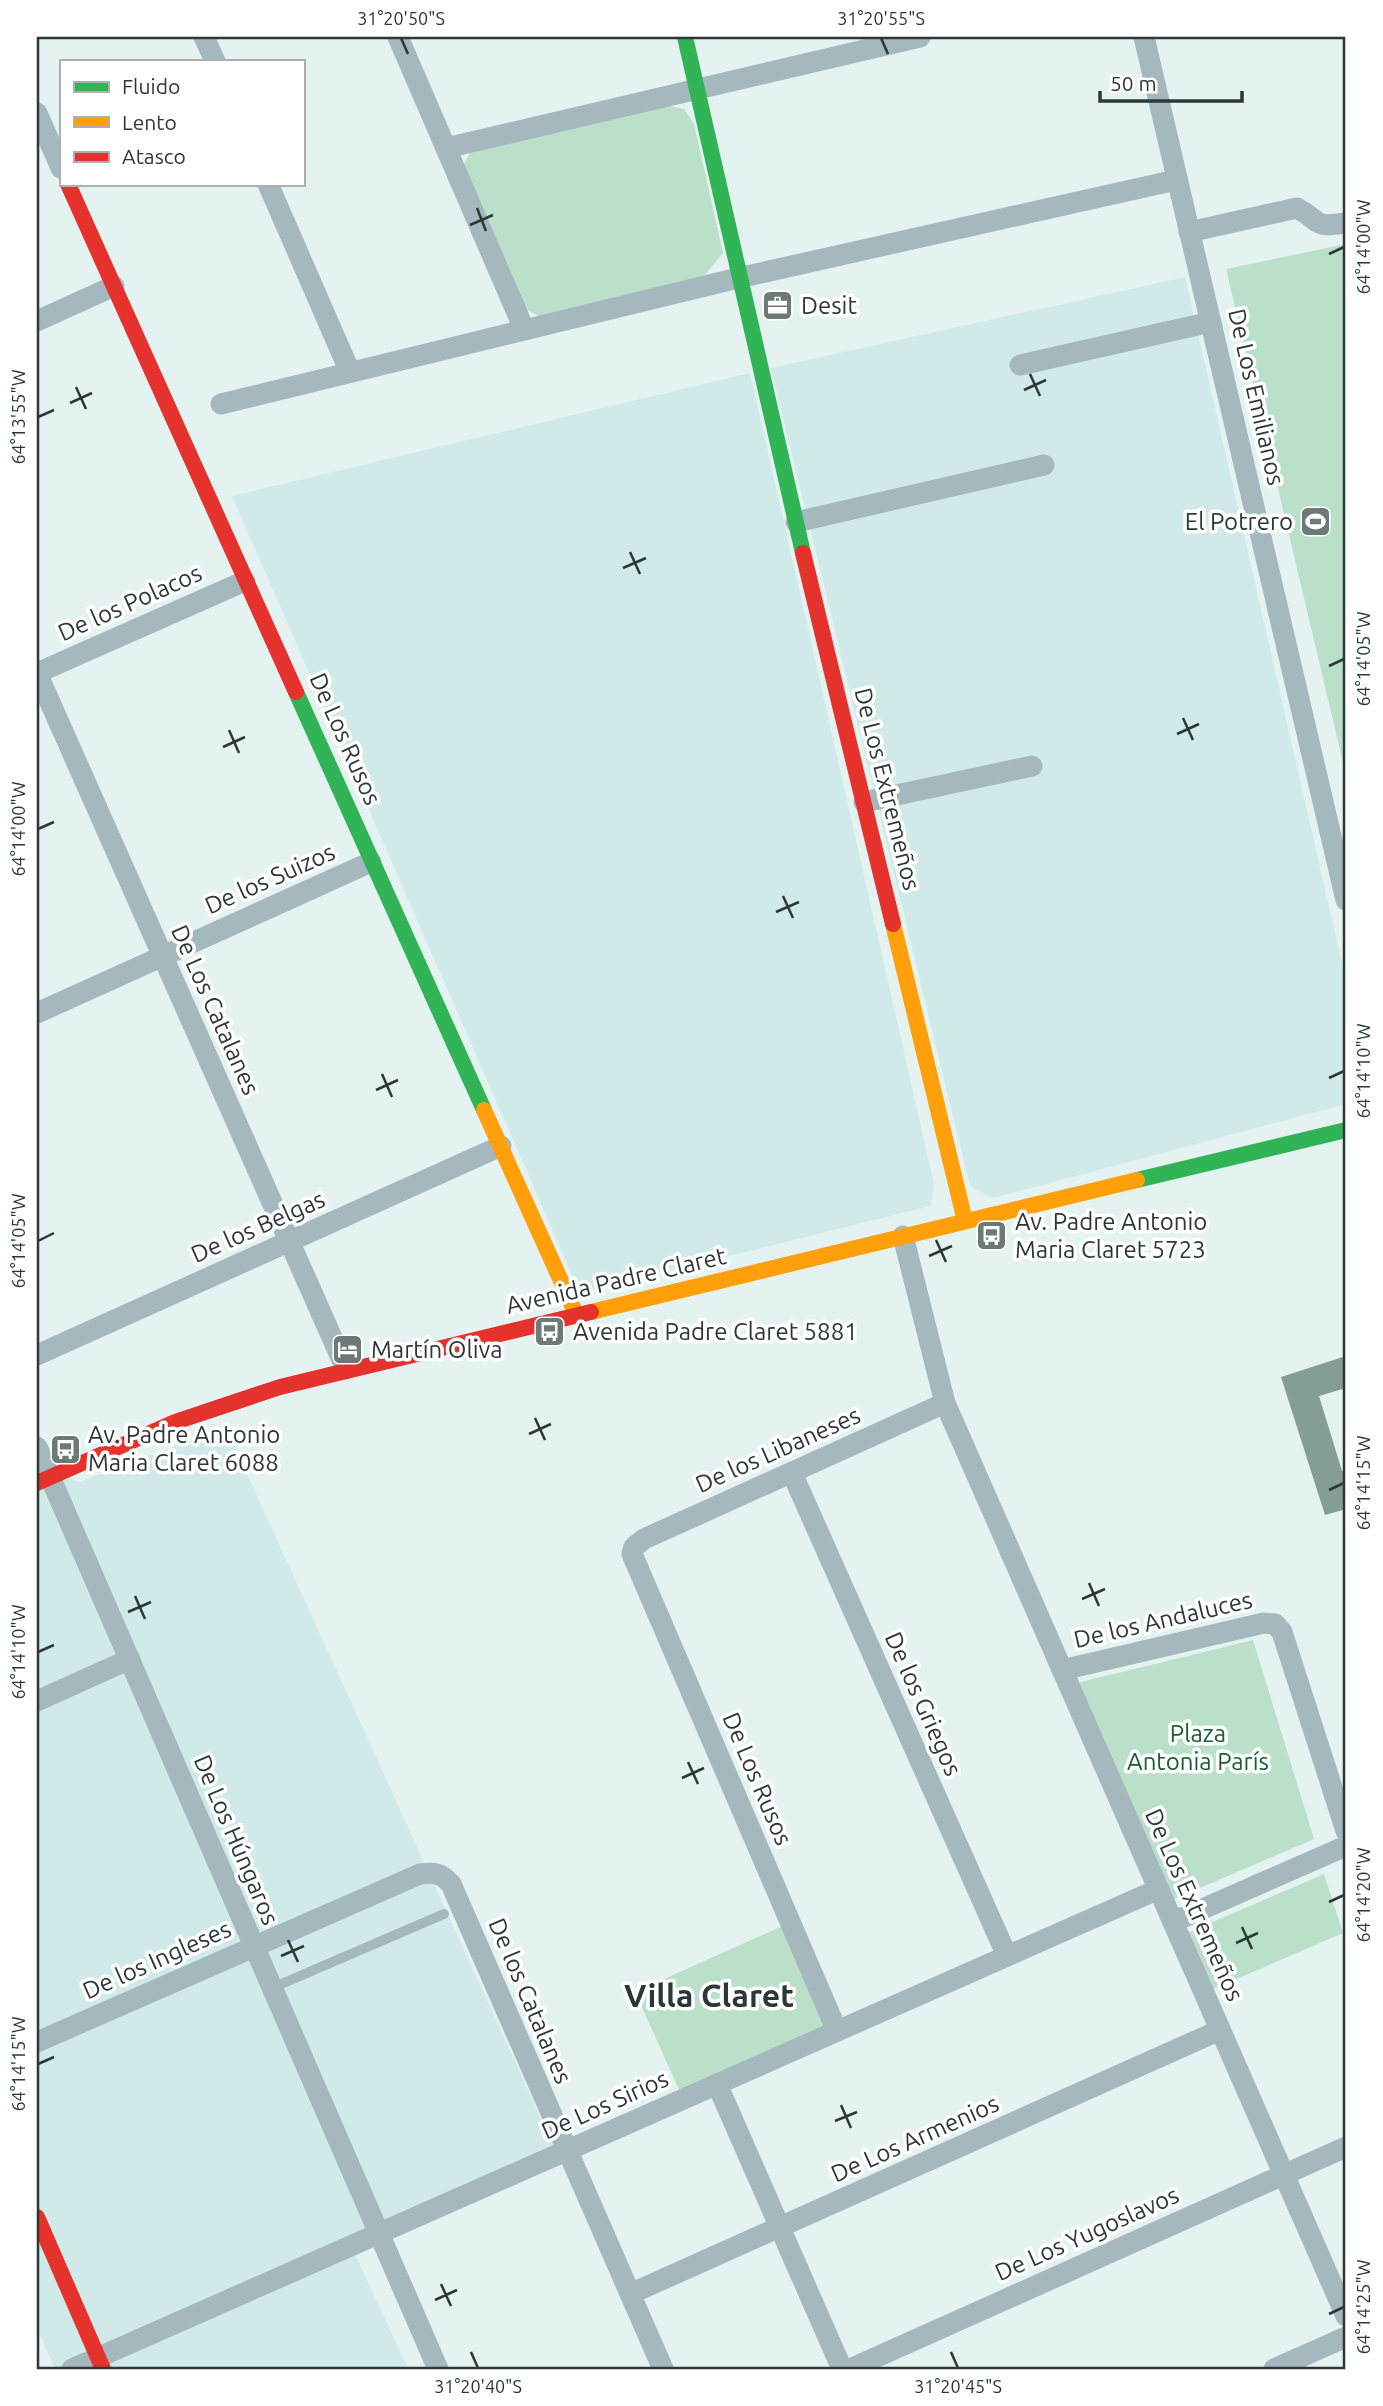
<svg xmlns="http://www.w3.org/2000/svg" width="1383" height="2406" font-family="Ubuntu,sans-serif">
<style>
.built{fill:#d0eaea}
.green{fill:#bbe0ca}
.building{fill:#859d99}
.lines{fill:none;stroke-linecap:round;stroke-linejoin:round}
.lane{stroke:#a4b8bd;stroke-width:10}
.street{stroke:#a4b8bd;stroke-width:21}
.fast{stroke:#30b455;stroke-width:16}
.slow{stroke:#ff9f0a;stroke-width:16}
.jam{stroke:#e5322d;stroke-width:16}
.ticks{fill:none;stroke:#2d3737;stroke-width:2.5}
.labels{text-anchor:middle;stroke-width:7;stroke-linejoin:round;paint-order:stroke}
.poi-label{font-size:24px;fill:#2d3737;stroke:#fff;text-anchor:start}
.street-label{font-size:24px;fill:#2d3737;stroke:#fff}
.park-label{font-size:24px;fill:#195d34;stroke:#fff}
.district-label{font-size:32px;font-weight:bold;fill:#2d3737;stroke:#fff}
.neatline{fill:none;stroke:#2d3737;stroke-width:2.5}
.ticks-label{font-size:18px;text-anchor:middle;fill:#2d3737}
</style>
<rect width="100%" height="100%" fill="#e4f2f2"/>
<g class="built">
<polygon points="1185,277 1346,981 1346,1104 993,1198 970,1186 771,368"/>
<polygon points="750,373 934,1184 931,1206 580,1293 232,496"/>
<polygon points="226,1428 553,2145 348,2239 408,2369 55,2369 37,2328 37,1460 79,1482"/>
</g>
<g class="green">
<polygon points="665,105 684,109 694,124 723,253 704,276 540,317 522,307 462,168 470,153"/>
<polygon points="1346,244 1346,775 1226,269"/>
<polygon points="1253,1640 1314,1839 1172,1900 1077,1683"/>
<polygon points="1324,1874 1343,1933 1211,1990 1187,1933"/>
<polygon points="787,1924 831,2028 682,2096 635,1992"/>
</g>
<polygon class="building" points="1346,1356 1346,1388 1319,1396 1342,1471 1346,1470 1346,1509 1325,1515 1281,1377"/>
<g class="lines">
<polyline class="lane" points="272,1988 444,1914"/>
<g class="street">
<polyline points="204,37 215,61"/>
<polyline points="398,37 524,329"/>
<polyline points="1144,37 1346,900"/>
<polyline points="37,113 61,168"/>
<polyline points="446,148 920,37"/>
<polyline points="268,184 350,372"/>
<path d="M1189 232 1297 208C1323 222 1311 228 1346 223"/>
<polyline points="37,321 114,286"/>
<polyline points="1020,365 1211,322"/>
<polyline points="221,404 738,278 1176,180"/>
<polyline points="796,522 1044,465"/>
<polyline points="37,673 346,1369"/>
<polyline points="37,673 245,581"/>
<polyline points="864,802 1032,766"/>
<polyline points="37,1013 371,862"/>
<polyline points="903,1236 945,1403 1346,2316"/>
<polyline points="37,1355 501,1146"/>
<polyline points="37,1447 438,2369"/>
<polyline points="792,1473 1007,1956"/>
<polyline points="1062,1670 1264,1623 1275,1624 1282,1632 1346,1831"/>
<polyline points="37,1701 130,1659"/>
<polyline points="1173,1922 1346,1846"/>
<polyline points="837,2031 632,1554 634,1547 644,1539 945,1403"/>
<path d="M37 2042 420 1874C434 1872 441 1873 451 1884L663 2369"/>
<polyline points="717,2084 842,2369"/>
<polyline points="630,2294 1220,2030"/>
<polyline points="72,2369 1159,1889"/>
<polyline points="850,2369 1346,2147"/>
<polyline points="1274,2369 1346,2337"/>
</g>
<g class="fast">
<polyline points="685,37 803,553"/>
<polyline points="296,692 484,1110"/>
<polyline points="1137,1180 1346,1130"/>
</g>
<g class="slow">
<polyline points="893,924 965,1221"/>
<polyline points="484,1110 576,1314"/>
<polyline points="591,1312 1137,1180"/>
</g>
<g class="jam">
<polyline points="68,184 296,692"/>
<polyline points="803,553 893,924"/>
<polyline points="37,1483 175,1422 280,1387 591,1312"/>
<polyline points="37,2217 103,2369"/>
</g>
</g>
<path class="ticks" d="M401 38 408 54M881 38 888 54M477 208 486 231M470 225 493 215M1329 254 1344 247M1030 374 1040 396M76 387 86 409M1024 390 1046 380M70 403 92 393M38 417 54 410M630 552 640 574M623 568 646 558M1329 666 1344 659M1183 718 1193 740M229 730 239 753M1177 734 1199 724M223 747 245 737M38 829 54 822M783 896 793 918M776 912 799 902M382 1074 392 1097M1329 1078 1344 1071M376 1090 398 1080M936 1240 946 1262M38 1241 54 1233M929 1256 952 1246M535 1418 545 1440M529 1434 551 1424M1329 1490 1344 1483M1089 1583 1099 1606M135 1596 145 1619M1082 1599 1105 1589M128 1612 151 1602M38 1652 54 1645M688 1762 698 1784M682 1778 704 1768M1329 1902 1344 1895M1242 1927 1252 1949M288 1940 298 1962M1236 1943 1258 1933M281 1956 304 1946M38 2064 54 2057M841 2105 851 2128M835 2121 857 2112M441 2284 451 2306M435 2300 457 2290M1329 2314 1344 2307M471 2352 478 2368M951 2352 958 2368"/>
<defs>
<symbol id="office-square" viewBox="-11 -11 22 22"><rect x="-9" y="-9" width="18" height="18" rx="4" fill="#6d7878" stroke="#fff"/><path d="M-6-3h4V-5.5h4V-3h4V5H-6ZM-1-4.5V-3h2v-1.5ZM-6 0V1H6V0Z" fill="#fff"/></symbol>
<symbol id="stadium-square" viewBox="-11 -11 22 22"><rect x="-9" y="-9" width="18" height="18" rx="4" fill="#6d7878" stroke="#fff"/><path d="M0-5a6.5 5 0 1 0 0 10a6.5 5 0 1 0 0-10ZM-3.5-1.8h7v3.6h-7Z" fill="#fff"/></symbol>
<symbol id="bus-square" viewBox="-11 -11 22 22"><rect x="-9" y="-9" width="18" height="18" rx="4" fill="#6d7878" stroke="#fff"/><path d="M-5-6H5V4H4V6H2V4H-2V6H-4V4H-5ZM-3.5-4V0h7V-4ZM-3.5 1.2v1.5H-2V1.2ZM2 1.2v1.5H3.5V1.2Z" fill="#fff"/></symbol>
<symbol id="hotel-square" viewBox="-11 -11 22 22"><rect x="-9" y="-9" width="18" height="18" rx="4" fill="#6d7878" stroke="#fff"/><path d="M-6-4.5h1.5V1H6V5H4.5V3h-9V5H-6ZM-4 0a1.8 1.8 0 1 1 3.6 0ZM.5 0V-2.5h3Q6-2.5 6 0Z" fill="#fff"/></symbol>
</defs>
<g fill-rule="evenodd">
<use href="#office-square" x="760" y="288" width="35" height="35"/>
<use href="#stadium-square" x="1298" y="504" width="35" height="35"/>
<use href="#bus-square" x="974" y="1218" width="35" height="35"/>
<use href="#bus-square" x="532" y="1314" width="35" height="35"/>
<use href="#hotel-square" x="330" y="1332" width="35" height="35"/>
<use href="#bus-square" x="48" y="1432" width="35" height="35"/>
</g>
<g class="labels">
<g class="poi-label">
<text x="801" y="314">Desit</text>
<text x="1293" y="530" text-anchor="end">El Potrero</text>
<text x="1015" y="1230">Av. Padre Antonio<tspan x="1015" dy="28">Maria Claret 5723</tspan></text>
<text x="573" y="1340">Avenida Padre Claret 5881</text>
<text x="371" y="1358">Martín Oliva</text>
<text x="88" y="1443">Av. Padre Antonio<tspan x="88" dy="28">Maria Claret 6088</tspan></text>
</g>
<g class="street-label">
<text transform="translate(1256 397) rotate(77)" y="8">De Los Emilianos</text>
<text transform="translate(130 603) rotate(-24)" y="8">De los Polacos</text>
<text transform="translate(345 739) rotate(66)" y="8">De Los Rusos</text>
<text transform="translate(887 789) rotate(76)" y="8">De Los Extremeños</text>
<text transform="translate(270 879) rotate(-24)" y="8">De los Suizos</text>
<text transform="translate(215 1010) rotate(66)" y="8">De Los Catalanes</text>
<text transform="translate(258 1227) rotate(-24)" y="8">De los Belgas</text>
<text transform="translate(616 1281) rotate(-13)" y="8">Avenida Padre Claret</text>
<text transform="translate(778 1450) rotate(-24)" y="8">De los Libaneses</text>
<text transform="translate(1163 1620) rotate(-13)" y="8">De los Andaluces</text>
<text transform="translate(923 1704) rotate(66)" y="8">De los Griegos</text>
<text transform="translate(757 1779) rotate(67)" y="8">De Los Rusos</text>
<text transform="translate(236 1840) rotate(67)" y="8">De Los Húngaros</text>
<text transform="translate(1194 1905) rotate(66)" y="8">De Los Extremeños</text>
<text transform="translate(157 1960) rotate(-24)" y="8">De los Ingleses</text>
<text transform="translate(530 2001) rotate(67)" y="8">De los Catalanes</text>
<text transform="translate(605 2105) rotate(-24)" y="8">De Los Sirios</text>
<text transform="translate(915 2139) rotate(-24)" y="8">De Los Armenios</text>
<text transform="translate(1087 2234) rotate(-24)" y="8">De Los Yugoslavos</text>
</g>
<g class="park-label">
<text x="1198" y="1742">Plaza<tspan x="1198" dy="28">Antonia París</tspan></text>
</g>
<g class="district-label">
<text x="709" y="2007">Villa Claret</text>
</g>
</g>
<rect width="1383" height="2406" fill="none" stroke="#ffffff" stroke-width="77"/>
<rect x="60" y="60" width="245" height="126" fill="#ffffff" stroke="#abafaf" stroke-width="2"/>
<rect x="74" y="82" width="35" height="10" fill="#30b455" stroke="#abafaf" stroke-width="2"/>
<text x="122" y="94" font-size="21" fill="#2d3737">Fluido</text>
<rect x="74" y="117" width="35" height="10" fill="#ff9f0a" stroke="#abafaf" stroke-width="2"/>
<text x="122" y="130" font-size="21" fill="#2d3737">Lento</text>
<rect x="74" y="152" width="35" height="10" fill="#e5322d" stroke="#abafaf" stroke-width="2"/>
<text x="122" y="164" font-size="21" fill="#2d3737">Atasco</text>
<path d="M1100 91v10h142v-10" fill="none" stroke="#2d3737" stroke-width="3.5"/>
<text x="1110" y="91" font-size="21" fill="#2d3737" stroke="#ffffff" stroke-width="5" paint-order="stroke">50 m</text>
<rect x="38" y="38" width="1306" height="2330" class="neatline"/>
<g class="ticks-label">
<text x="401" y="25">31°20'50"S</text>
<text x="881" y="25">31°20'55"S</text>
<text transform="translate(1364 247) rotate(-90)" y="6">64°14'00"W</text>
<text transform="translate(19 417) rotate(-90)" y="6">64°13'55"W</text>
<text transform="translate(1364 659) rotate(-90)" y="6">64°14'05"W</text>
<text transform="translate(19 829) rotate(-90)" y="6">64°14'00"W</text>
<text transform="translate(1364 1071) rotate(-90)" y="6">64°14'10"W</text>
<text transform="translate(19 1241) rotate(-90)" y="6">64°14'05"W</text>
<text transform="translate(1364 1483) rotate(-90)" y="6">64°14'15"W</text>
<text transform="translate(19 1652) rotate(-90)" y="6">64°14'10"W</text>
<text transform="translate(1364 1895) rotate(-90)" y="6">64°14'20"W</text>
<text transform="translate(19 2064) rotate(-90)" y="6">64°14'15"W</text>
<text transform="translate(1364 2307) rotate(-90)" y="6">64°14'25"W</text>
<text x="478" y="2393">31°20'40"S</text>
<text x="958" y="2393">31°20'45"S</text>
</g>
</svg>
